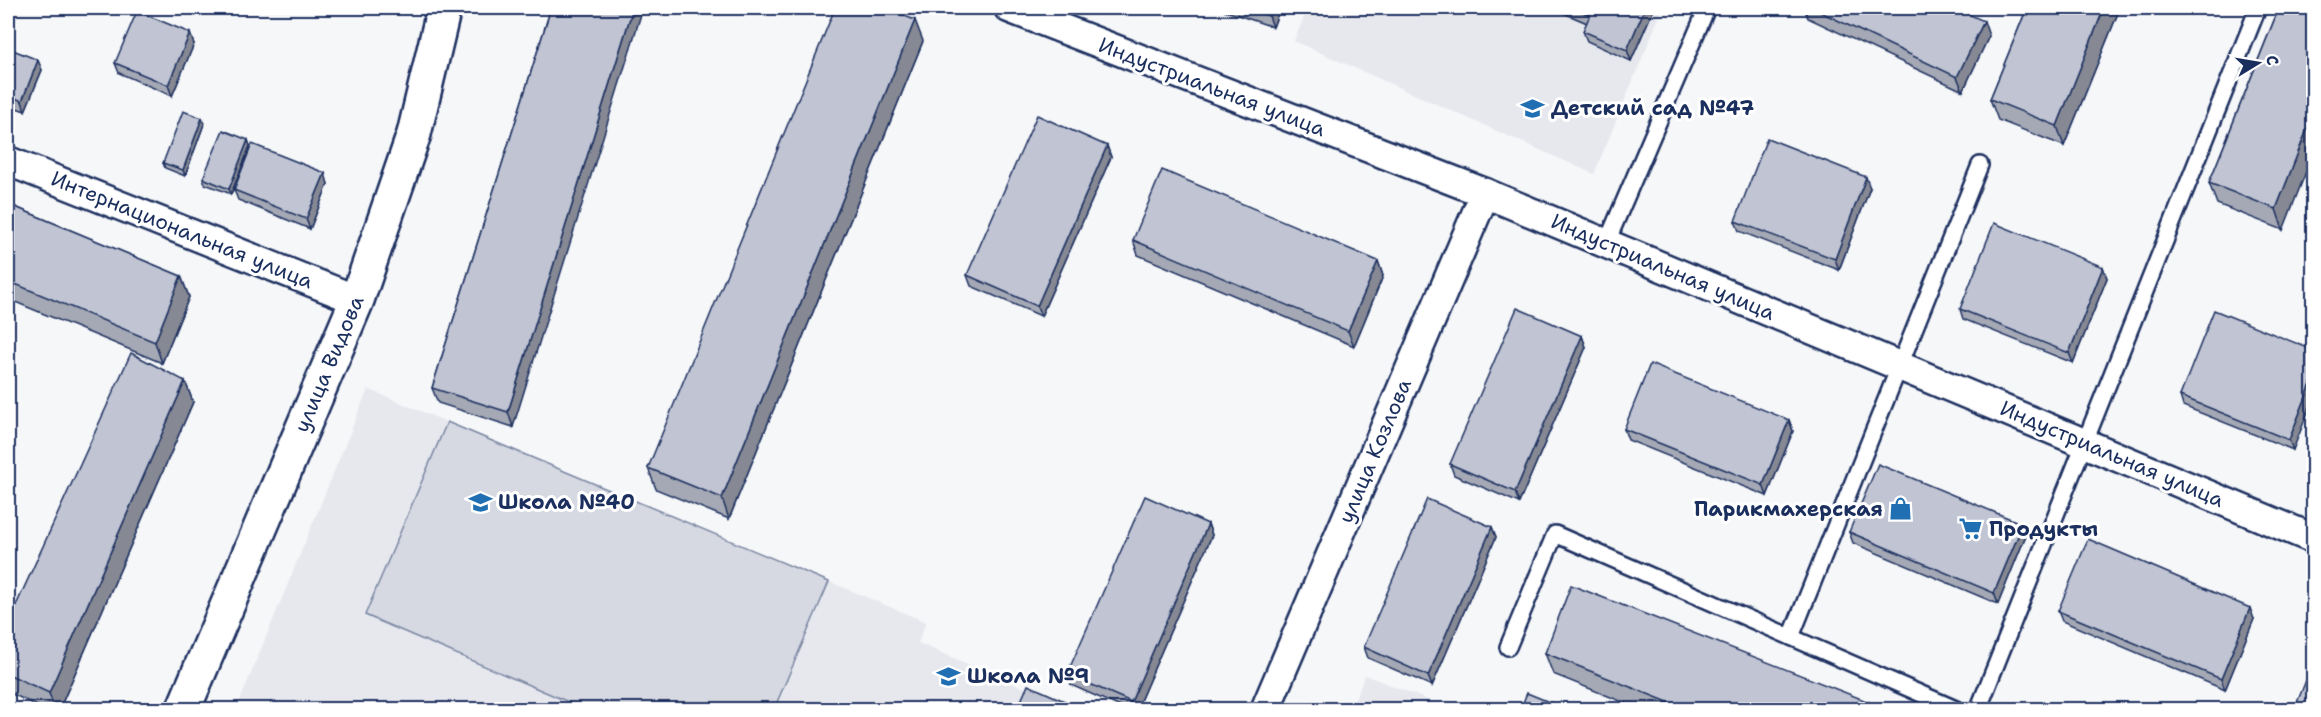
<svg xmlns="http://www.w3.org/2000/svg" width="2321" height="717" font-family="'Shantell Sans',sans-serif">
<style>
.built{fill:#e6e8ee}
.green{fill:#d6d9e2;stroke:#7884a0;stroke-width:1.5}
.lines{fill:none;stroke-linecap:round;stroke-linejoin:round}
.service-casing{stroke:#1b2f5e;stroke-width:20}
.minor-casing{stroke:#1b2f5e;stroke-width:33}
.tertiary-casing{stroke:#1b2f5e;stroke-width:38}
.service{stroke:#fff;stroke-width:15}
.minor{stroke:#fff;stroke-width:28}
.tertiary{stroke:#fff;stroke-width:33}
.wall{fill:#a5a9b5;stroke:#1b2f5e;stroke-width:1.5}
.shaded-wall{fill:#868994;stroke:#1b2f5e;stroke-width:1.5}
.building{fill:#c0c4d3;stroke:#1b2f5e;stroke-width:1.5}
.labels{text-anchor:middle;stroke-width:6;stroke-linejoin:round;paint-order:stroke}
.street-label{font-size:21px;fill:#1b2f5e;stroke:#fff}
.poi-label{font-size:21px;font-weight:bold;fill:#1b2f5e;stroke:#fff;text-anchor:start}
</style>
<rect width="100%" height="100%" fill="#f6f7f9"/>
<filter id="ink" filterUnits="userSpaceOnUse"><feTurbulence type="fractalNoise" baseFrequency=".0167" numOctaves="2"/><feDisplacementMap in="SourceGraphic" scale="12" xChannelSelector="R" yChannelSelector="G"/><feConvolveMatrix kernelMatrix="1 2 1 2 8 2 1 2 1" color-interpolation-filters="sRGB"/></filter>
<g filter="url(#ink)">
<g class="built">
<polygon points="1308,8 1663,8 1594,174 1294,41"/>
<polygon points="368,389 926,622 918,643 1074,709 236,710"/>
<polygon points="1365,675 1451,709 1351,709"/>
</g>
<polygon class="green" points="447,422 829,582 774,709 585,709 365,615"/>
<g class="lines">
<defs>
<g id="service">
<polyline points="1606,244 1707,8"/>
<polyline points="1791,637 1980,165"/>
<polyline points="1508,647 1555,534 1958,710"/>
<polyline points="1978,710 2258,8"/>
</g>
<g id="minor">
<polyline points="1009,8 1485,193 2314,539"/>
<polyline points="8,161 357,300"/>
<polyline points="1265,710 1485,193"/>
</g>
<polyline id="tertiary" points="183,710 357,300 414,134 444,8"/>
</defs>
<use href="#service" class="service-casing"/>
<use href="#minor" class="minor-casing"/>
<use href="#tertiary" class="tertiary-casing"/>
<use href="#service" class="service"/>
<use href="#minor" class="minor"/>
<use href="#tertiary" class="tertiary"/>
</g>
<g class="wall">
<polygon points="551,8 513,427 438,403 432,388"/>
<polygon points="1217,8 1280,8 1273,27"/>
<polygon points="1552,8 1654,8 1631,61 1587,41 1583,31 1587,23"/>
<polygon points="1804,8 1955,8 1989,36 1963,91 1808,18"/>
<polygon points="2027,8 2120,8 2064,146 1998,120 1990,99"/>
<polygon points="2279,8 2283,230 2217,204 2209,183"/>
<polygon points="923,41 729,519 656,489 648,468"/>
<polygon points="194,44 172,96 119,73 115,63"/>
<polygon points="8,48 42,70 25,111 8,105"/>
<polygon points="204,124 185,176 165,168 163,163"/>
<polygon points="248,140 250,146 231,194 205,184 203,178"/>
<polygon points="1107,146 1111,157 1041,316 971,286 967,275"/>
<polygon points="328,184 310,229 238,200 234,190"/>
<polygon points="1870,188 1839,270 1739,231 1735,221"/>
<polygon points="8,204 181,276 189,297 162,363 8,299"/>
<polygon points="1133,240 1378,261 1383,276 1354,346 1138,255"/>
<polygon points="2103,267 2107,278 2073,363 1963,319 1960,309"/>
<polygon points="1582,336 1586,347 1519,503 1454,475 1450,464"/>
<polygon points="2313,350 2293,450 2183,406 2180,396"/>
<polygon points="185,381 193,402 59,710 46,710 8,692 8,623"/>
<polygon points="1789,420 1793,431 1767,496 1628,440 1624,429"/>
<polygon points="1208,524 1212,535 1136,710 1127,710 1071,685 1067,674"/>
<polygon points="1492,527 1496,537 1432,686 1368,658 1364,647"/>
<polygon points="1849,532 2026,535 1998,604 1853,543"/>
<polygon points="2058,611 2254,619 2225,690 2062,621"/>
<polygon points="1545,653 1887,710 1643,710 1553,674"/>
</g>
<g class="shaded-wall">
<polygon points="633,8 643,8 513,427 508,412"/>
<polygon points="1272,8 1280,8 1273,27 1269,16"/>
<polygon points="1645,8 1654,8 1631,61 1627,50"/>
<polygon points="2104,8 2120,8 2064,146 2057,126"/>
<polygon points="915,20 923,41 729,519 722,498"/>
<polygon points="1984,21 1989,36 1963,91 1957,77"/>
<polygon points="190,33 194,44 172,96 168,85"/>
<polygon points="38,60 42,70 25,111 22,101"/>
<polygon points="2313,114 2313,154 2283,230 2276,209"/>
<polygon points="202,118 204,124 185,176 183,170"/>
<polygon points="248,140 250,146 231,194 229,189"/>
<polygon points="1107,146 1111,157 1041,316 1037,306"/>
<polygon points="325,173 328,184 310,229 306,219"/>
<polygon points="1866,177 1870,188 1839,270 1835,259"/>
<polygon points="1378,261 1383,276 1354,346 1348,331"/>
<polygon points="2103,267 2107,278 2073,363 2069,353"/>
<polygon points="181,276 189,297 162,363 155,342"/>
<polygon points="1582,336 1586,347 1519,503 1515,492"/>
<polygon points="2313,379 2313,399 2293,450 2289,440"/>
<polygon points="185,381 193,402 59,710 55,710 49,693"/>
<polygon points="1789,420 1793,431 1767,496 1763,485"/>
<polygon points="1208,524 1212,535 1136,710 1133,710 1131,702"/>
<polygon points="2023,524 2026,535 1998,604 1994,593"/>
<polygon points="1492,527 1496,537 1432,686 1428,676"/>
<polygon points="2250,608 2254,619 2225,690 2221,679"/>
</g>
<g class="building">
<polygon points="551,8 633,8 508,412 432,388"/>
<polygon points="835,8 884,8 915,20 722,498 648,468"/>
<polygon points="1244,8 1272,8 1269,16"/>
<polygon points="1572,8 1645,8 1627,50 1583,31 1590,15"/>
<polygon points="1812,8 1955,8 1984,21 1957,77"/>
<polygon points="2027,8 2104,8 2057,126 1990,99"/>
<polygon points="2279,8 2313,8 2313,114 2276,209 2209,183"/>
<polygon points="137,11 190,33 168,85 115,63"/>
<polygon points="8,48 38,60 22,101 8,95"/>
<polygon points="183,111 202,118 183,170 163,163"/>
<polygon points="1037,115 1107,146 1037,306 967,275"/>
<polygon points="223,130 248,140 229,189 203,178"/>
<polygon points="1767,138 1866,177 1835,259 1735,221"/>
<polygon points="252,144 325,173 306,219 234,190"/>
<polygon points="1162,170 1378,261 1348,331 1133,240"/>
<polygon points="8,204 181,276 155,342 8,281"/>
<polygon points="1994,223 2103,267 2069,353 1960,309"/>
<polygon points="1517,308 1582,336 1515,492 1450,464"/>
<polygon points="2214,310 2313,350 2313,379 2289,440 2180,396"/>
<polygon points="131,353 185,381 49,693 8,674 8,623"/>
<polygon points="1650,364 1789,420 1763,485 1624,429"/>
<polygon points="1878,464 2023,524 1994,593 1849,532"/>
<polygon points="1145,496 1208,524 1131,702 1067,674"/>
<polygon points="1427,499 1492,527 1428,676 1364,647"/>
<polygon points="2088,539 2250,608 2221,679 2058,611"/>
<polygon points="1571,585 1887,709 1887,710 1688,710 1545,653"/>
<polygon points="2313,663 2313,710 2294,710"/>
<polygon points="1028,685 1085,710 1017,710"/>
<polygon points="1527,693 1569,710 1520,710"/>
</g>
</g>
<defs>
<symbol id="school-bare" viewBox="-9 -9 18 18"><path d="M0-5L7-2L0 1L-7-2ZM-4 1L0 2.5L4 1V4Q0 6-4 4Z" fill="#1f6fb2" stroke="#fff" stroke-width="2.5" paint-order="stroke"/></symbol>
<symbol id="shop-bare" viewBox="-9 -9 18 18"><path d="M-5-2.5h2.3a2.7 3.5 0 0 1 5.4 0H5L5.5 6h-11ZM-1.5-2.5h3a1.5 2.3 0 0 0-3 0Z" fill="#1f6fb2" stroke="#fff" stroke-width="2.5" paint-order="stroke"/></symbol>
<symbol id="supermarket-bare" viewBox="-9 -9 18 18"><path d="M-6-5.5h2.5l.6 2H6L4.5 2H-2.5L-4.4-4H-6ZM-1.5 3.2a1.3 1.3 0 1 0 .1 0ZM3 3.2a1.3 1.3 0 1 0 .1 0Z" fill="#1f6fb2" stroke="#fff" stroke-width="2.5" paint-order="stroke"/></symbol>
</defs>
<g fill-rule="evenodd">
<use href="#school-bare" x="1516" y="92" width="33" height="33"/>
<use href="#school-bare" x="464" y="486" width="33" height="33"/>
<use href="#shop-bare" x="1884" y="492" width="33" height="33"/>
<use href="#supermarket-bare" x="1954" y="512" width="33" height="33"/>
<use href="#school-bare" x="932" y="660" width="33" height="33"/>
</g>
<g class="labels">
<g class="street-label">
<text transform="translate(1212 87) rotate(21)" y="7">Индустриальная улица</text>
<text transform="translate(182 230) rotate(22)" y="7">Интернациональная улица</text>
<text transform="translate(1663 267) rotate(23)" y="7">Индустриальная улица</text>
<text transform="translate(329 364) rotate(-67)" y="7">улица Видова</text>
<text transform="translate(1375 451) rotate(-67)" y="7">улица Козлова</text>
<text transform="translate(2112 454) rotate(23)" y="7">Индустриальная улица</text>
</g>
<g class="poi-label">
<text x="1551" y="115">Детский сад №47</text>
<text x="498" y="509">Школа №40</text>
<text x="1883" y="516" text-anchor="end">Парикмахерская</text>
<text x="1989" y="536">Продукты</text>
<text x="967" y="683">Школа №9</text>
</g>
</g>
<rect width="2321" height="717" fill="none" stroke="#fff" stroke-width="30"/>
<rect x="15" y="15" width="2291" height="687" fill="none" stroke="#1b2f5e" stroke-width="2" filter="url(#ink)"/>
<g transform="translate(2258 63) rotate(79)" stroke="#ffffff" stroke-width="4.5" paint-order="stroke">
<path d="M0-4.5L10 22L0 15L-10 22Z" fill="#1b2f5e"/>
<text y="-9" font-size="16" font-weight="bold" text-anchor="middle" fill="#1b2f5e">С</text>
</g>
</svg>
